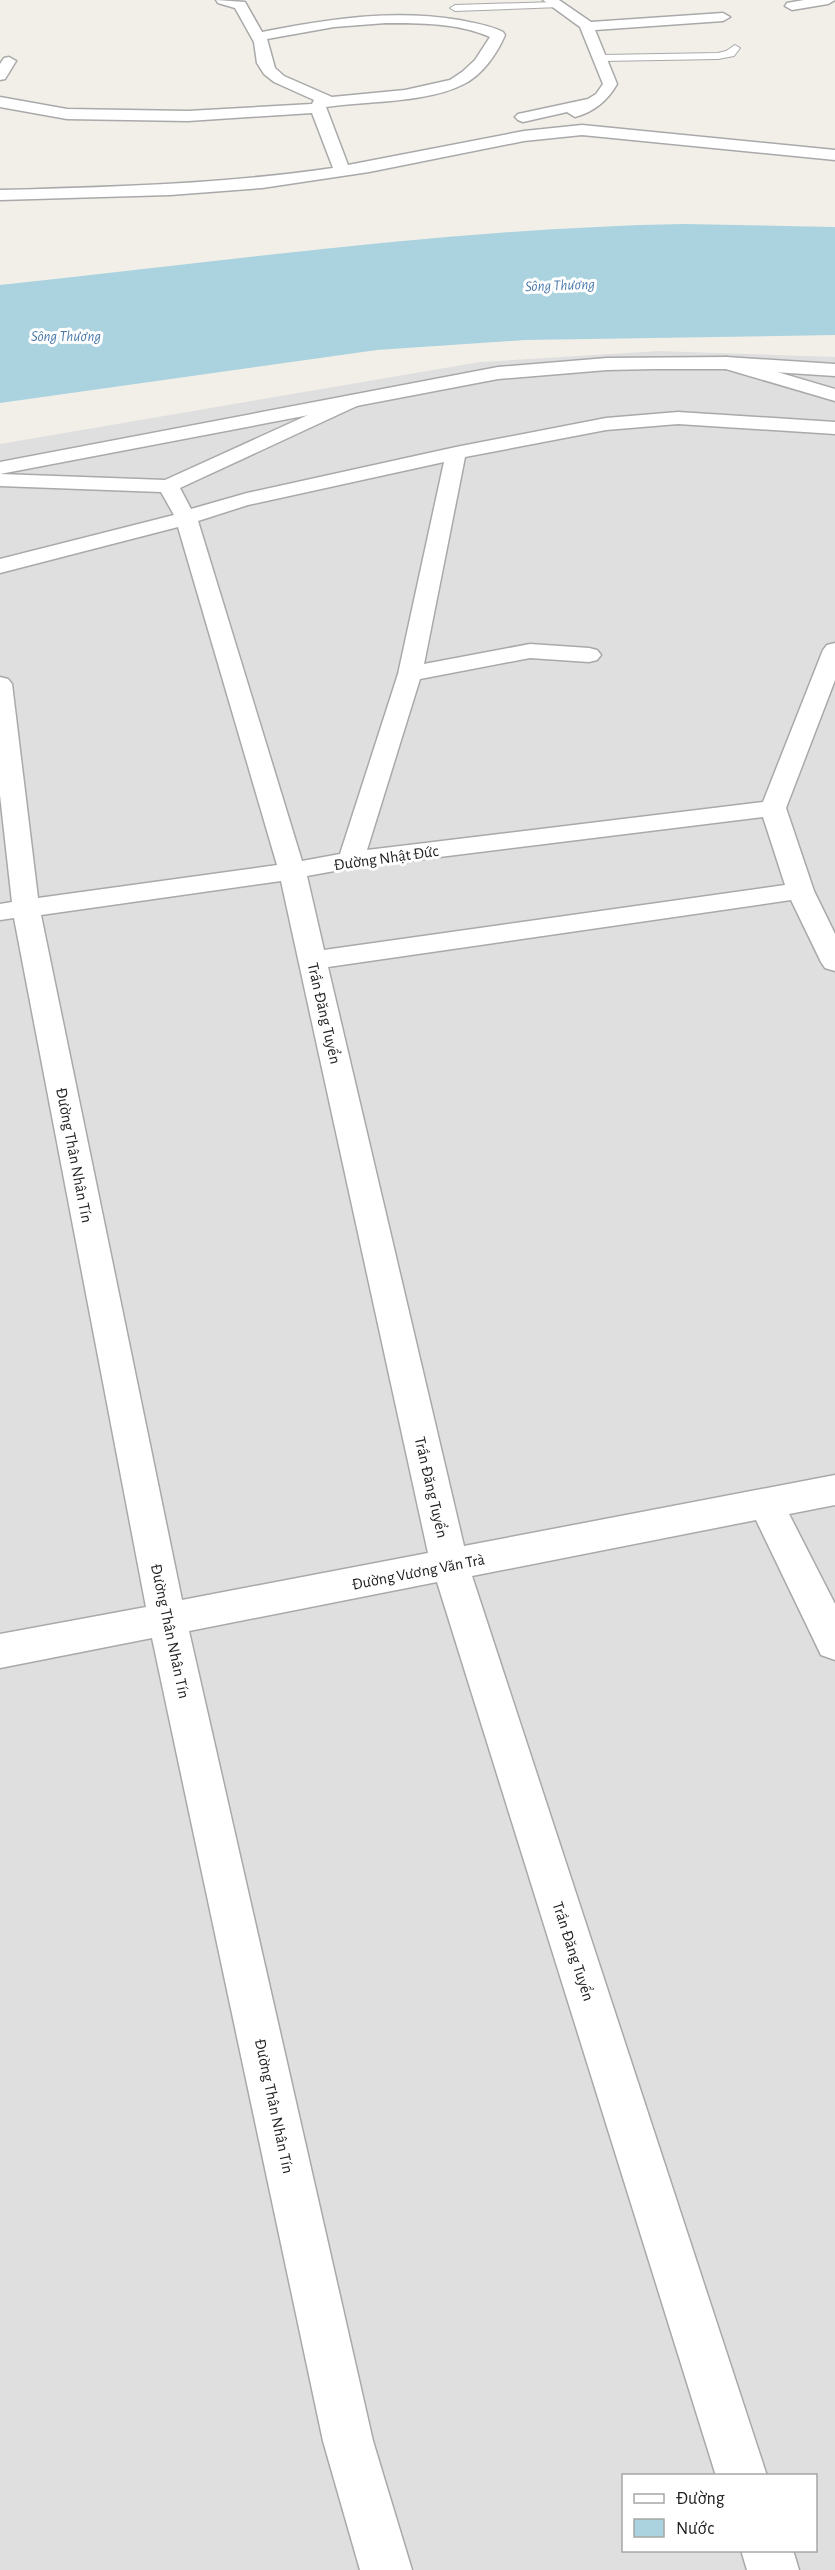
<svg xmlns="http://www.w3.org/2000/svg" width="835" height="2570" font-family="'Alegreya Sans',sans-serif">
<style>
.residential{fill:#e0dfdf;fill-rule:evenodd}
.water{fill:#aad3df}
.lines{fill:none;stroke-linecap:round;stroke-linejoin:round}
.service-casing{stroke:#a9a9a9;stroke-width:2}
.minor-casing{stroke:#a9a9a9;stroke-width:3}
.tertiary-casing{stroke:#a9a9a9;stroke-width:3}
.service{fill:#fff;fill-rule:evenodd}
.minor{fill:#fff;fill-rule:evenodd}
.tertiary{fill:#fff;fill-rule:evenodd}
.labels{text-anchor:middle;stroke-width:6;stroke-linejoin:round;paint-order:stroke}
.far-water-label{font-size:15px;font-style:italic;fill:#4a7aab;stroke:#fff}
.street-label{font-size:16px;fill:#222;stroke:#fff}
</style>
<rect width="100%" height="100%" fill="#f2efe9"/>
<path class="residential" d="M659 351 835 357V2570H0V444L480 362ZM624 2476H816V2550H624Z"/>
<path class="water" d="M684 224 835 227V335L525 340 377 350 0 403V285C227 261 455 228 684 224Z"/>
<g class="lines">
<defs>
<g id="service">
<polygon points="556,2 561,5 560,7 455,11 450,8 455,5"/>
<polygon points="735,45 740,48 734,56 718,59 602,61 596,58 602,55 718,53 726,51"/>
</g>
<g id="minor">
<path d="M216 0 245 2 262 32C328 19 392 9 459 20 474 23 489 25 503 32L505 35C497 54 482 75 464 84 428 103 367 101 326 107L348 165 524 131 582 125 835 150V160L582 135 524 141 369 172 262 188 170 195 0 200V190C112 187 222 184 333 168L312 113 188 121 67 119 0 107V97L67 109 188 111 312 104 314 100 274 82 264 74 257 63 254 42 235 8 218 3ZM386 23C420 23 459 23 490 37L475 60 462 72 450 80 405 90 332 97 284 76 275 68 267 39 334 27Z"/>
<path d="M543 0H559L591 22 723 13 730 17 723 21 595 30 617 84C608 100 594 112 575 117L567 112 523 122 518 120 515 117 518 114 588 99 596 94 603 84 580 27Z"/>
<polygon points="804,0 835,0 828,4 792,10 785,6 787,3"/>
<polygon points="9,57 16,61 5,79 0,80 0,64 4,58"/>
<polygon points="726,357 835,389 835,401 719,367 716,363 719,359"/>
<path d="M352 395 359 397 362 401 359 405 180 488 191 509 247 493 456 447 606 418 678 412 835 422V434L678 424 606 430 465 457 424 664 530 644 589 648 597 650 601 655 597 660 589 662 530 658 420 679 367 850 763 802 823 650 827 645 835 643V680L786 808 814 891 835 934V971L825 968 821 962 791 900 328 967 464 1546 835 1475V1505L789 1514 835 1604V1660L821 1655 756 1520 472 1576 767 2476H716L437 1582 189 1631 373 2441 412 2570H360L323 2441 152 1638 0 1668V1634L146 1607 14 918 0 920V904L12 902 0 795V677L8 679 12 684 38 898 277 865 178 527 0 573V559L174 515 161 492 0 486V474L165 480ZM444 462 398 674 340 854 302 861 198 521 248 505ZM763 817 785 885 324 950 307 876 351 868ZM281 881 428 1553 182 1600 41 915Z"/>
<polygon points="741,2550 793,2550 799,2570 747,2570"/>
</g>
<polygon id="tertiary" points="726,357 835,364 835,376 726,369 654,369 607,370 498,379 0,474 0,462 498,367 607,358"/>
</defs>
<use href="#service" class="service-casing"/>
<use href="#minor" class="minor-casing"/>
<use href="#tertiary" class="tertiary-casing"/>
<use href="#service" class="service"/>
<use href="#minor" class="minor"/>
<use href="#tertiary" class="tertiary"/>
</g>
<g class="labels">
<g class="far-water-label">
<text transform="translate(560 285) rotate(-2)" y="5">Sông Thương</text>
<text x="66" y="341">Sông Thương</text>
</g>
<g class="street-label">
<text transform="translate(386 857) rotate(-8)" y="6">Đường Nhật Đức</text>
<text transform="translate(325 1013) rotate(77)" y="6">Trần Đăng Tuyển</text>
<text transform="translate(75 1155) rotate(79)" y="6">Đường Thân Nhân Tín</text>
<text transform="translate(432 1487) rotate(77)" y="6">Trần Đăng Tuyển</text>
<text transform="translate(418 1571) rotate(-11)" y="6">Đường Vương Văn Trà</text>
<text transform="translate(171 1631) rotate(78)" y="6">Đường Thân Nhân Tín</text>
<text transform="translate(574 1951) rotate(72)" y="6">Trần Đăng Tuyển</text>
<text transform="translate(275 2106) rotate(78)" y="6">Đường Thân Nhân Tín</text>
</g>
</g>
<rect x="622" y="2474" width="195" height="78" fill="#ffffff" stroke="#a7a7a7" stroke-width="1.5"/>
<rect x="634" y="2494" width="30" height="9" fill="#ffffff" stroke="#a7a7a7" stroke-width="1.5"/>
<text x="676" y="2504" font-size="18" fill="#222222">Đường</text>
<rect x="634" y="2519" width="30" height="18" fill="#aad3df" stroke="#a7a7a7" stroke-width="1.5"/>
<text x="676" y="2534" font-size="18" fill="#222222">Nước</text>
</svg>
